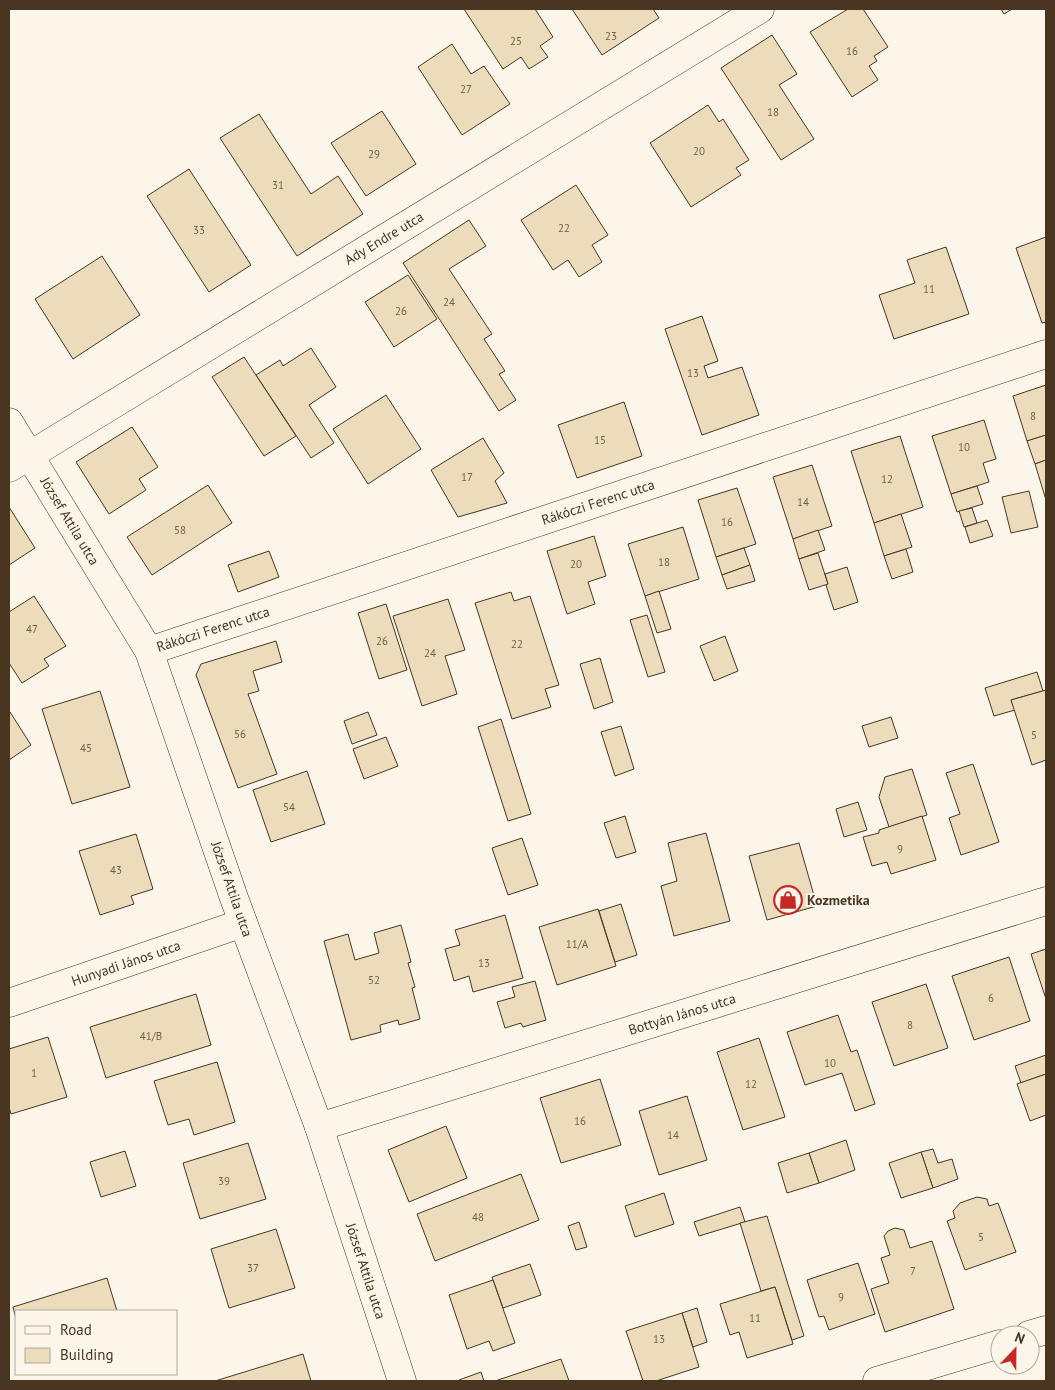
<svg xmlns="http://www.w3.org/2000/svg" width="1055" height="1390" font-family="'PT Sans',sans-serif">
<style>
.building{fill:#ecdcbc;stroke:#4a3520}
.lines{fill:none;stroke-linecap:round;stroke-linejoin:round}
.minor-casing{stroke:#4a3520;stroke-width:29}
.minor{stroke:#fbf6e9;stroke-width:28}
.labels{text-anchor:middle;stroke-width:4;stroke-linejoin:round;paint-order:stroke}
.number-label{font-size:11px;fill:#725f47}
.street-label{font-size:14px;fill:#4a3520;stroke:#fbf6e9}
.poi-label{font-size:14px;font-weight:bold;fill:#4a3520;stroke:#fbf6e9;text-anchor:start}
</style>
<rect width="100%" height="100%" fill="#fbf6e9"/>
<g class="building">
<polygon points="464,9 535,9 553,37 540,46 548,57 529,69 521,57 503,69"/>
<polygon points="572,9 653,9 659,18 602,55"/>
<polygon points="848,9 863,9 888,47 874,56 877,61 869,66 878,80 852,97 810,32"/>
<polygon points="1001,9 1012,9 1004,14"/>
<polygon points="772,35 797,74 779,85 814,139 781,160 721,68"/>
<polygon points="452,44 471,74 484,66 510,104 462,135 418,67"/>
<polygon points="708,105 719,122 723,119 749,160 736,168 741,175 691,207 650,143"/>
<polygon points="382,111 416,164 366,196 331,143"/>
<polygon points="259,114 311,194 338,176 363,214 297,256 220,138"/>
<polygon points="189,169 251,265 209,292 147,196"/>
<polygon points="576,185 608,235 592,245 602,262 579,277 568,260 553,270 521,220"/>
<polygon points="469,220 486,246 449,269 492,334 484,339 505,371 499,374 516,400 499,411 403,263"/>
<polygon points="1046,237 1046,322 1042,323 1016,248"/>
<polygon points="946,247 969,314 894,339 879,295 915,283 907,260"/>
<polygon points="102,256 140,315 73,359 35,299"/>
<polygon points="408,275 437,319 394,347 365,302"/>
<polygon points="702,316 718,361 704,366 708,378 742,367 759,415 702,435 665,329"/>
<polygon points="311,348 336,387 309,405 334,443 311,458 256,375 280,360 283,366"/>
<polygon points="244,357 296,436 264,456 212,377"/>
<polygon points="1046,385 1046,435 1027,441 1013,396"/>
<polygon points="386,395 421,449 368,484 333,429"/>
<polygon points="624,402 642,456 577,478 558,425"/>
<polygon points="984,420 996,459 983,463 989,482 951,494 932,436"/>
<polygon points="132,427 158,467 139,479 146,490 109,514 76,462"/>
<polygon points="1046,435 1046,460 1035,464 1027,441"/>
<polygon points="900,436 923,507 874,523 851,451"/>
<polygon points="483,438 504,473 495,481 507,503 458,517 431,470"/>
<polygon points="1046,460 1046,500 1035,464"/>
<polygon points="812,465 832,526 793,539 773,477"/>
<polygon points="208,485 232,523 152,575 127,537"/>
<polygon points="977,486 983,504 957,512 951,494"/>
<polygon points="737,488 756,544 716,557 698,500"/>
<polygon points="1029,491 1038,527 1011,533 1002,497"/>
<polygon points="9,507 35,548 9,565"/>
<polygon points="972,508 977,523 964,527 959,511"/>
<polygon points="901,514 912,547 884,556 874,523"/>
<polygon points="987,520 993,536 970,543 965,527"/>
<polygon points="683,527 699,579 645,596 628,544"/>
<polygon points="818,530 825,550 799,559 793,539"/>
<polygon points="594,536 606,576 588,582 595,604 567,614 547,551"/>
<polygon points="744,548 750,565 722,575 716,557"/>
<polygon points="906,549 913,572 892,579 884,556"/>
<polygon points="269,551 279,577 238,592 228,565"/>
<polygon points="818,553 828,584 809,590 799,559"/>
<polygon points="750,565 755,581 727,589 722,575"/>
<polygon points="847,567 858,602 834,610 826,585 828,584 825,574"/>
<polygon points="659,591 671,629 657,633 645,596"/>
<polygon points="511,592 514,601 530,596 559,685 545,689 551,707 512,719 475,603"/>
<polygon points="34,596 66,646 44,659 49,666 22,683 9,663 9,612"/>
<polygon points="448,599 465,650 445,656 457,694 422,706 393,616"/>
<polygon points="386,604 407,670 379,679 358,613"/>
<polygon points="647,615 665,672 648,677 630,620"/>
<polygon points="725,636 738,671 714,681 700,646"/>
<polygon points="276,641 282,662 253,671 259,691 248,694 277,774 238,788 196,675 201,664"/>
<polygon points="600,658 613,702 594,709 580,664"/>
<polygon points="1037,672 1043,691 1011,700 1015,710 994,716 985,688"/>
<polygon points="1046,690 1046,760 1032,765 1011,700"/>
<polygon points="100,691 130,787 72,804 42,709"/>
<polygon points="10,712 31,745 9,760 9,713"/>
<polygon points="368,712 377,735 352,744 344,721"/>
<polygon points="891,717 898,738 869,747 862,726"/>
<polygon points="501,719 531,814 508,821 478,727"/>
<polygon points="621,726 634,769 615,776 601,732"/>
<polygon points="386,737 398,766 364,779 353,749"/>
<polygon points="973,764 999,842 961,855 949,818 960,814 946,773"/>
<polygon points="912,769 927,815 889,827 879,797 885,777"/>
<polygon points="307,771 325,824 271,842 253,790"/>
<polygon points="858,802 867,830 844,837 836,809"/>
<polygon points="625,816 636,852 616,858 604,823"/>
<polygon points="922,816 936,860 891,874 887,862 872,866 863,837 879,833 879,830"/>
<polygon points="706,833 730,921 674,936 661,886 677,881 668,843"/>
<polygon points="136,834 153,889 131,896 134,904 100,915 79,851"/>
<polygon points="522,838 538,885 508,895 492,848"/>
<polygon points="799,843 817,906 767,920 749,856"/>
<polygon points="621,904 637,955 615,962 599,911"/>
<polygon points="598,909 616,966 557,985 539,927"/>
<polygon points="505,915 523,978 473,992 469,976 454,981 445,949 460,945 455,930"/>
<polygon points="401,925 411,962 408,963 415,987 412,988 420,1019 399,1025 398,1020 380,1025 381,1032 351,1040 324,941 348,934 355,960 379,953 374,933"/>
<polygon points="1046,949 1046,999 1031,954"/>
<polygon points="1009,957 1030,1021 974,1040 952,976"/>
<polygon points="535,981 546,1020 523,1027 521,1023 505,1028 497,1002 515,997 512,987"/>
<polygon points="926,984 948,1048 894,1066 872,1002"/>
<polygon points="196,994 211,1045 106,1078 90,1027"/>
<polygon points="838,1015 851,1052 857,1050 875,1104 855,1111 842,1073 805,1085 787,1032"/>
<polygon points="48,1037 67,1097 11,1114 9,1107 9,1049"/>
<polygon points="759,1038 785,1117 743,1130 717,1052"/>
<polygon points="1046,1055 1046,1074 1021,1083 1015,1066"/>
<polygon points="217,1062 235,1122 194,1135 189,1119 168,1125 154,1081"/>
<polygon points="1046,1074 1046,1115 1030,1121 1017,1084"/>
<polygon points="600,1079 621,1145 561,1163 540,1098"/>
<polygon points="687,1096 707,1160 659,1175 639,1111"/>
<polygon points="446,1126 467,1178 409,1202 388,1150"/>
<polygon points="846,1140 855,1170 819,1183 809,1153"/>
<polygon points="248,1143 266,1199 200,1219 183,1163"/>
<polygon points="933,1149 938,1163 952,1159 958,1179 933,1188 921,1152"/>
<polygon points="125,1151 136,1186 101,1197 90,1162"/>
<polygon points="921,1152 933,1188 901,1198 889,1163"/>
<polygon points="809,1153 819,1183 787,1193 778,1163"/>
<polygon points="521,1174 539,1220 435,1261 417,1214"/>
<polygon points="664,1193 674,1224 635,1237 625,1206"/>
<polygon points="977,1197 987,1199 989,1206 998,1203 1016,1252 965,1270 947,1221 955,1218 953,1211 960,1203"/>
<polygon points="740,1207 745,1222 699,1236 694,1222"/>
<polygon points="767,1216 804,1336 792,1340 775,1287 761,1291 740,1223"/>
<polygon points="579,1222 587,1247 576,1250 568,1226"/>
<polygon points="895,1228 904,1230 910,1248 932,1241 954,1309 885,1332 871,1289 889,1283 881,1258 890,1255 884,1236 888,1231"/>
<polygon points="276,1229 295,1288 229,1308 211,1249"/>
<polygon points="858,1263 875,1314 829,1330 824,1316 819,1317 807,1280"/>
<polygon points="530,1264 541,1295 503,1308 492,1277"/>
<polygon points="107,1278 117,1311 16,1311 16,1319 13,1307"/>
<polygon points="493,1280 515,1343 493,1351 489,1341 467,1349 449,1295"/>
<polygon points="775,1287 793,1344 747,1358 739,1332 730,1335 720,1304"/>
<polygon points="697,1308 707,1342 693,1347 682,1313"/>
<polygon points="682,1313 699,1367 656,1381 643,1381 626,1331"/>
<polygon points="303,1354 311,1381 215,1381"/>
<polygon points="561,1359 569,1381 495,1381"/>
<polygon points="481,1372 484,1381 459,1381 459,1380"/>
</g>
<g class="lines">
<defs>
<g id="minor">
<polyline points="9,422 149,651 234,898 319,1127 402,1381"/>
<polyline points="9,468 760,9"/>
<polyline points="149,651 1046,354"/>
<polyline points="9,1003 243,923"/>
<polyline points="319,1127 1046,901"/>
<polyline points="1029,1335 1046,1330"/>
<polyline points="877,1381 1000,1344"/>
</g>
</defs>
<use href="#minor" class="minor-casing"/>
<use href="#minor" class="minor"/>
</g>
<defs>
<symbol id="shop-ring" viewBox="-11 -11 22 22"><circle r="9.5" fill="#fbf6e9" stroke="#c62828" stroke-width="1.5"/><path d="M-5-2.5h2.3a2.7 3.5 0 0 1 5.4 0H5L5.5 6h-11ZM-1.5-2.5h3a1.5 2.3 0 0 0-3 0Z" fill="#c62828"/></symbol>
</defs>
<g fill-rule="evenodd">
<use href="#shop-ring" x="772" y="884" width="32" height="32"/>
</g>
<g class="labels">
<g class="number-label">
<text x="611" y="40">23</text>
<text x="516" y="45">25</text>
<text x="852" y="55">16</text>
<text x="466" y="93">27</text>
<text x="773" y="116">18</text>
<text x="699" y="155">20</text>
<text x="374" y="158">29</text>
<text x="278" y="189">31</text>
<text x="564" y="232">22</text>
<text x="199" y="234">33</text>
<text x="929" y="293">11</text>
<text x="449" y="306">24</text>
<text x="401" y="315">26</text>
<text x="693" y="377">13</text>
<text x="1033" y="420">8</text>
<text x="600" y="444">15</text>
<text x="964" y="451">10</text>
<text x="467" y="481">17</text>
<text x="887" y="483">12</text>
<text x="803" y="506">14</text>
<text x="727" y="526">16</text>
<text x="180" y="534">58</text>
<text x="664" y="566">18</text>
<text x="576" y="568">20</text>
<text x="32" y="633">47</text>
<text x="382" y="645">26</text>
<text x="517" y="648">22</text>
<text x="430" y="657">24</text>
<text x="240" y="738">56</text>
<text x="1034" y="739">5</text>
<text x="86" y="752">45</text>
<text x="289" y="811">54</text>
<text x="900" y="853">9</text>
<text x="116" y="874">43</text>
<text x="577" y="948">11/A</text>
<text x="484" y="967">13</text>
<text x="374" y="984">52</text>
<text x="991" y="1002">6</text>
<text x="910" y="1029">8</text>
<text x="151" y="1040">41/B</text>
<text x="830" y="1067">10</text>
<text x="34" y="1077">1</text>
<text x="751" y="1088">12</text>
<text x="580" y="1125">16</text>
<text x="673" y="1139">14</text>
<text x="224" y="1185">39</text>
<text x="478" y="1221">48</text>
<text x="981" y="1241">5</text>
<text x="253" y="1272">37</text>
<text x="913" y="1275">7</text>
<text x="841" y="1301">9</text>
<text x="755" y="1322">11</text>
<text x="659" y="1343">13</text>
</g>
<g class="street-label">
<text transform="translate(384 238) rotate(-31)" y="5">Ady Endre utca</text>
<text transform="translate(598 502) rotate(-18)" y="5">Rákóczi Ferenc utca</text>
<text transform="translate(70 521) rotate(59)" y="5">József Attila utca</text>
<text transform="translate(213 629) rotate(-18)" y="5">Rákóczi Ferenc utca</text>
<text transform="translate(232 889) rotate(71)" y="5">József Attila utca</text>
<text transform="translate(126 963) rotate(-19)" y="5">Hunyadi János utca</text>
<text transform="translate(682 1014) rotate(-17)" y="5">Bottyán János utca</text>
<text transform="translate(366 1271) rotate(72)" y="5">József Attila utca</text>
</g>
<g class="poi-label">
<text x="807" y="905">Kozmetika</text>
</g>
</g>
<rect width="1055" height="1390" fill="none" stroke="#4a3520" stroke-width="20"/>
<rect x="15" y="1310" width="162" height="65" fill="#fbf6e9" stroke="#b4a999"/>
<rect x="25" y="1326" width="25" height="8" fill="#fbf6e9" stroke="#b4a999"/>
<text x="60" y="1335" font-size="15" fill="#4a3520">Road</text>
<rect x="25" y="1348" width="25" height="15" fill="#ecdcbc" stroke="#b4a999"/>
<text x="60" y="1360" font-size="15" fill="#4a3520">Building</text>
<g transform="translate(1015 1350) rotate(22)"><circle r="24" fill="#fbf6e9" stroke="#b4a999"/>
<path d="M0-4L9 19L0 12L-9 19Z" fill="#c62828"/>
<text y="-8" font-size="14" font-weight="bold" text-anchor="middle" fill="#4a3520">N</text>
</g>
</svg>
